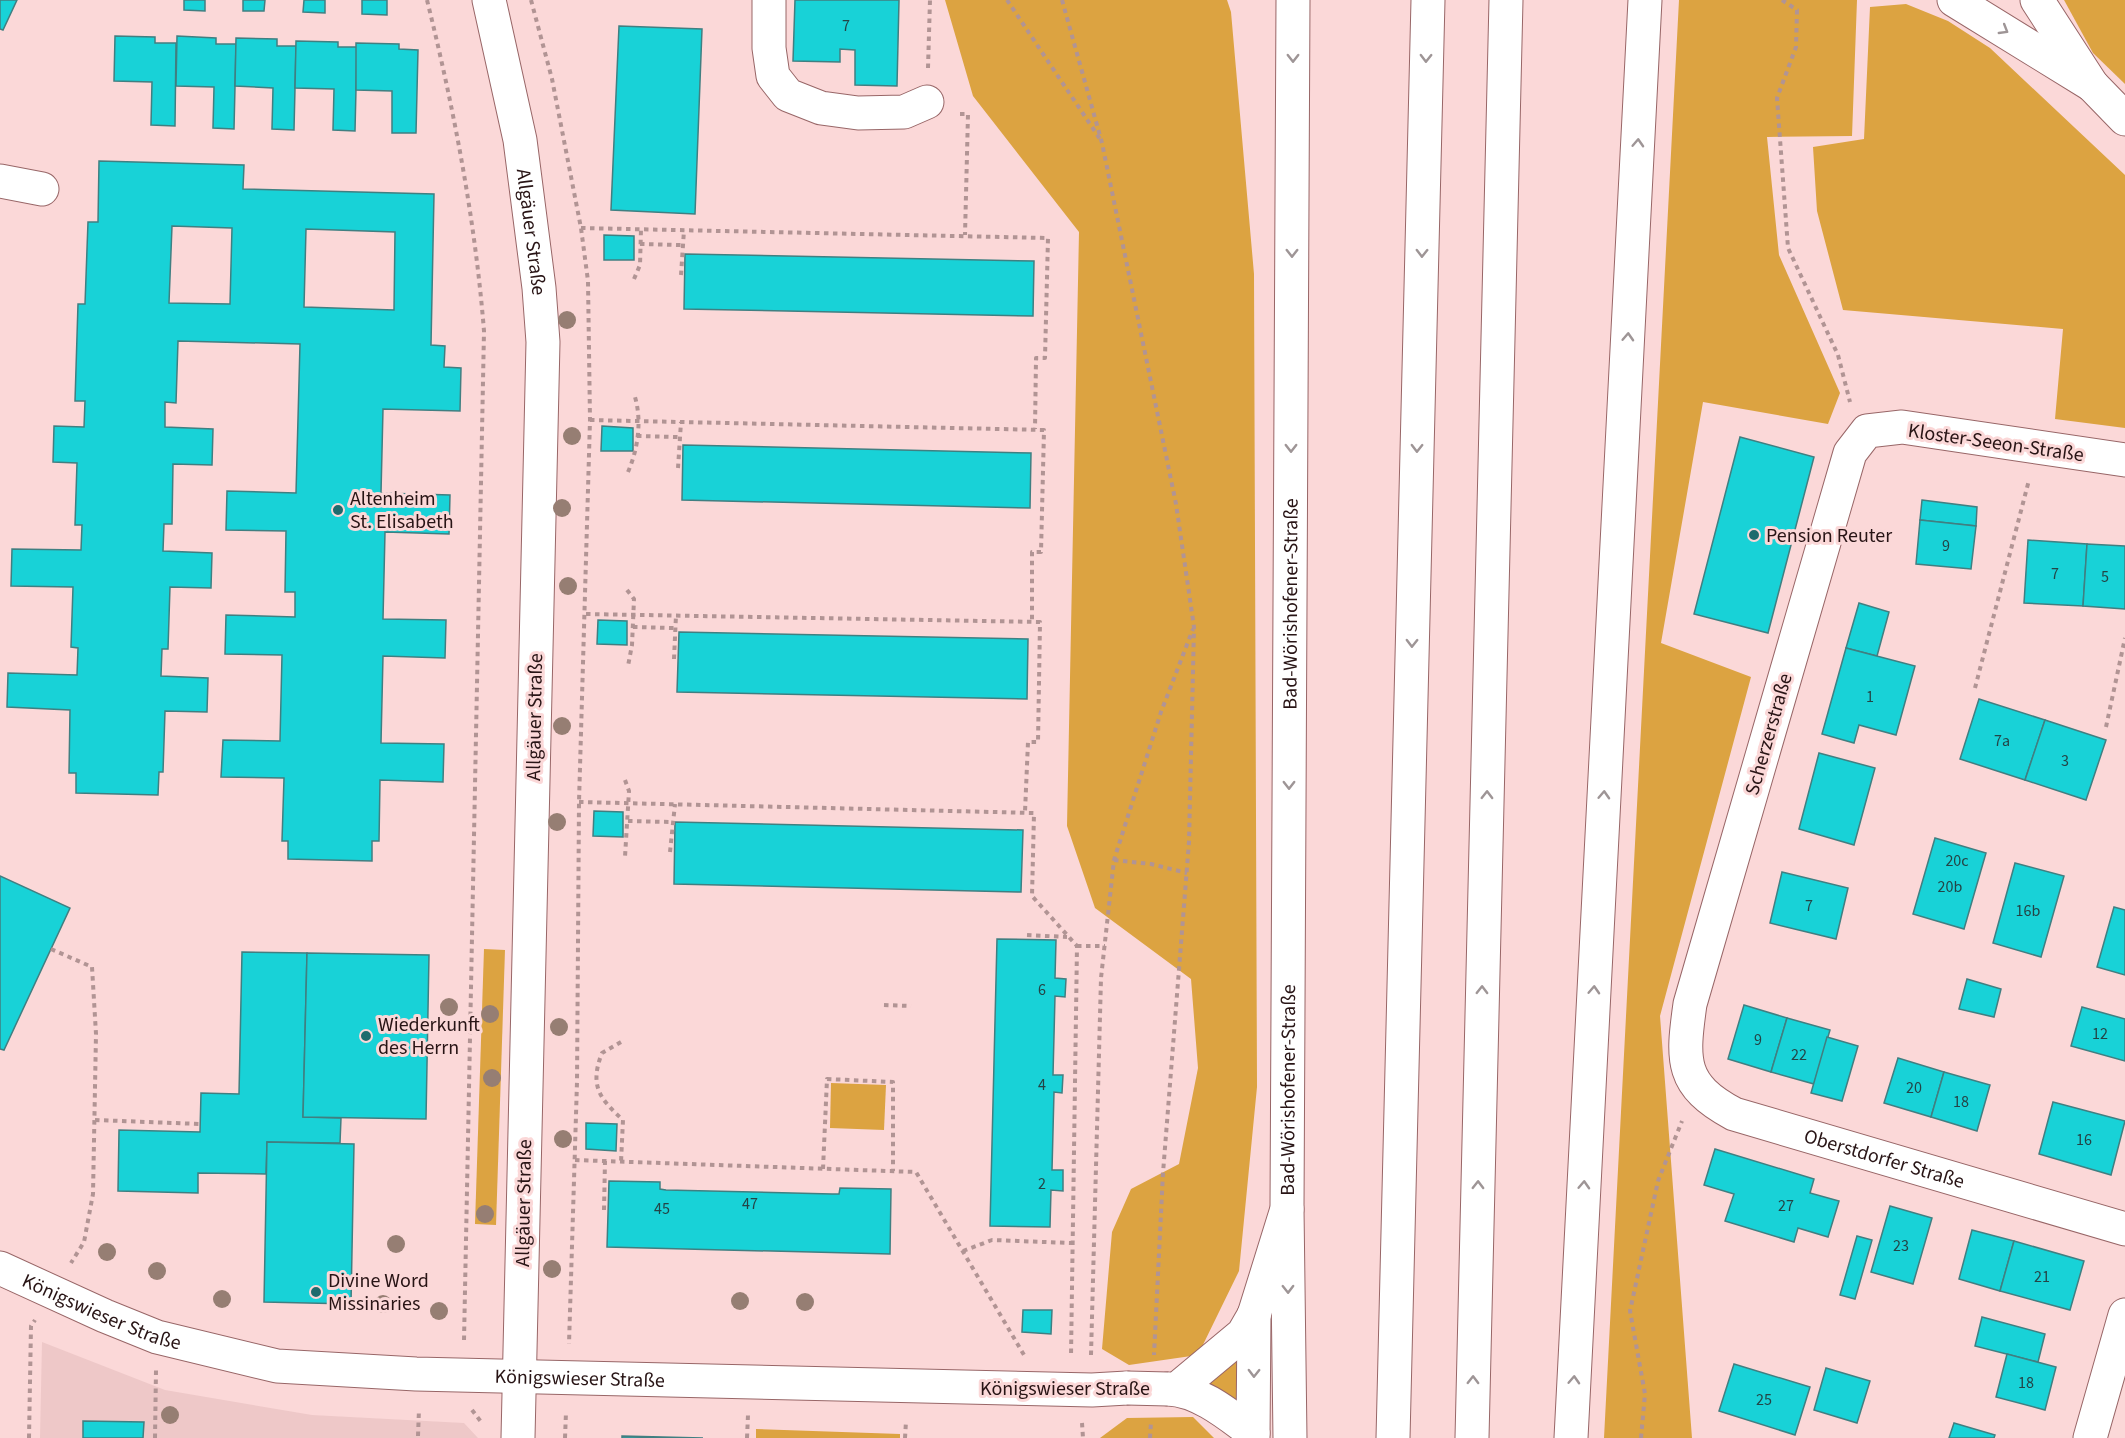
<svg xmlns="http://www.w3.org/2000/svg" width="2125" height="1438" font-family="'Source Sans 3',sans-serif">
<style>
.built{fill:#eec8c8}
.green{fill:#dca341}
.building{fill:#18d2d7;stroke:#407f81;stroke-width:1.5;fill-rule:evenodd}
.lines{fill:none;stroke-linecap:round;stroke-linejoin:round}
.minor-casing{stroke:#986667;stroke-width:35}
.major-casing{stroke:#986667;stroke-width:35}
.highway-casing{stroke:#986667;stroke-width:35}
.path{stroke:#b19494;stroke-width:4;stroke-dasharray:4.5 4.5;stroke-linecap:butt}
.minor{stroke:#fff;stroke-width:33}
.major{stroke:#fff;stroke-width:33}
.highway{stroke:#fff;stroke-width:33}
.minor-bridge-casing{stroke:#986667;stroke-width:35;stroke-linecap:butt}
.minor-bridge{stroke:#fff;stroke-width:33}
.tree{fill:#967e73}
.oneway{stroke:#9e9596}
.poi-dot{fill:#1e6b6d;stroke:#fbd8d8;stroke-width:2}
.labels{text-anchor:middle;stroke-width:6;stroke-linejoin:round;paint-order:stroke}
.number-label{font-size:16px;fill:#244446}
.street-label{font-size:20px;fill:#281415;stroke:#fbd8d8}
.poi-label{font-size:20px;fill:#281415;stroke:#fbd8d8;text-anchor:start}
</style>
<rect width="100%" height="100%" fill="#fbd8d8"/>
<polygon class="built" points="42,1342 165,1390 312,1415 464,1423 478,1438 40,1438"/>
<g class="green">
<polygon points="945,0 1227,0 1231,12 1254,274 1257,1087 1239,1271 1198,1355 1129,1365 1102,1349 1112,1232 1131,1189 1179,1164 1198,1068 1191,979 1095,908 1067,826 1079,232 973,96"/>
<polygon points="1679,0 1857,0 1852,136 1767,137 1779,255 1840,393 1828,424 1703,402 1661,643 1751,677 1660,1016 1692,1438 1604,1438"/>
<polygon points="2064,0 2125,0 2125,84 2093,53"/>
<polygon points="1906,4 1948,21 1990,48 2125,175 2125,428 2055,419 2063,329 1843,310 1817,211 1813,147 1864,139 1870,7"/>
<polygon points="484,949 505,950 496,1225 475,1224"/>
<polygon points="831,1083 886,1085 884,1130 830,1128"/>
<polygon points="1240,1358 1240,1408 1199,1386"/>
<polygon points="1193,1417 1214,1438 1100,1438 1127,1418"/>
<polygon points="756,1429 900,1434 900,1438 756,1438"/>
</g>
<g class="building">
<polygon points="0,0 17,0 3,30 0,29"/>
<polygon points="184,0 205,0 205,11 184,10"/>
<polygon points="243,0 265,0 264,11 243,11"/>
<polygon points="304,0 325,0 325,13 303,12"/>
<polygon points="362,0 387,0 387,15 362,14"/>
<polygon points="795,0 899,0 897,86 855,85 855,50 840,49 840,62 793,61"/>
<polygon points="619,26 702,29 695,214 611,210"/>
<polygon points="115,36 155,37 155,43 176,43 175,126 151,125 152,82 114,81"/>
<polygon points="177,36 216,38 216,44 236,44 234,129 213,128 214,87 176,86"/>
<polygon points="236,38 277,39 277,46 296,46 294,130 272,129 273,88 235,86"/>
<polygon points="296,41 338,42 338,47 357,47 355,131 333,130 334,89 295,88"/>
<polygon points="356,43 399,44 399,49 418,50 416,133 392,133 392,91 356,90"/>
<path d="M99 161 244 165 243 189 434 194 431 345 445 346 444 367 461 368 460 411 383 409 381 493 450 495 449 534 385 532 383 619 446 620 445 658 383 656 381 743 444 744 443 782 380 780 379 841H372V861L288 859V841H282L284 778 221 777 223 740 280 741 282 655 225 654 226 615 295 617V592H285L286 531 226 530 227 491 296 493 300 344 178 341 176 403 165 402V427L213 429 212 465 173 464 172 524H164L163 551 212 553 211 588 170 587 168 649H162L161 676 208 678 207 712 165 711 163 772H159L158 795 76 793V773H69L70 710 7 707 8 673 77 675 78 648 71 647 73 587 11 586 12 549 81 550 82 525H75L77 463 53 462 54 426 84 427 85 401H75L78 304H85L88 222H98ZM172 226 232 228 230 304 169 303ZM306 229 395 232 394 310 304 307Z"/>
<polygon points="604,235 634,236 634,260 604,260"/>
<polygon points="685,254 1034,261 1033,316 684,309"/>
<polygon points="602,426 633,428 633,451 601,451"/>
<polygon points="1740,437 1814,457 1768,633 1694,614"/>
<polygon points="683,445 1031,453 1030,508 682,500"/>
<polygon points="1922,500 1977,507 1976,526 1920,520"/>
<polygon points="1920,520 1976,526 1971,569 1916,564"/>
<polygon points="2028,540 2087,544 2083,606 2024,603"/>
<polygon points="2087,544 2125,546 2125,609 2083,606"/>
<polygon points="1859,603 1889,612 1877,656 1846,648"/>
<polygon points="598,620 627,621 627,645 597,644"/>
<polygon points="679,632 1028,639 1027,699 677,692"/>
<polygon points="1846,648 1915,666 1896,735 1859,725 1854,743 1822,734"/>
<polygon points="1979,699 2045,720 2025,780 1960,759"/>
<polygon points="2045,720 2106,740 2086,800 2025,780"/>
<polygon points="1819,753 1875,768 1854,845 1799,829"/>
<polygon points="594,811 623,812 623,837 593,836"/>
<polygon points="675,822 1023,830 1021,892 674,884"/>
<polygon points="1935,838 1986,853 1964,929 1913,914"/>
<polygon points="2015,863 2064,876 2041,957 1993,943"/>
<polygon points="1782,872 1848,888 1836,939 1770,923"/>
<polygon points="0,876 70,908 4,1050 0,1049"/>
<polygon points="2114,907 2125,910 2125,975 2097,967"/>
<polygon points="997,939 1056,940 1055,978 1066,979 1065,997 1055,996 1053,1075 1063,1075 1062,1093 1054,1092 1052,1170 1063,1170 1063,1191 1051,1190 1050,1227 990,1226"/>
<polygon points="242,952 307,953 303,1117 341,1118 340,1143 267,1142 266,1174 198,1173 198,1193 118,1191 119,1130 200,1132 201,1093 239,1094"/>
<polygon points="307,953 429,955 426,1119 303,1117"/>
<polygon points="1967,979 2001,989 1994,1017 1959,1009"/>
<polygon points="1744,1005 1787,1018 1771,1072 1728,1059"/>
<polygon points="2082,1007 2125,1019 2125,1061 2071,1046"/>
<polygon points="1787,1018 1830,1030 1814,1084 1771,1072"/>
<polygon points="1827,1037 1858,1046 1842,1101 1811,1093"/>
<polygon points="1898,1058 1944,1072 1931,1117 1884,1103"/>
<polygon points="1944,1072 1990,1085 1977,1131 1931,1117"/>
<polygon points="2053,1102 2125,1121 2111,1175 2039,1154"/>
<polygon points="586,1123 617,1124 616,1151 586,1149"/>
<polygon points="267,1142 354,1144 351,1304 264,1302"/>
<polygon points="1715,1149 1814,1179 1810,1193 1839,1201 1828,1237 1798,1228 1794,1242 1725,1221 1734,1194 1704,1185"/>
<polygon points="609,1181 660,1182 660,1189 666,1190 832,1194 839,1194 840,1188 891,1189 890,1254 607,1247"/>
<polygon points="1890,1206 1932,1218 1913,1284 1871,1272"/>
<polygon points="1972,1230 2014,1241 2000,1291 1959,1279"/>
<polygon points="1857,1236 1872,1240 1855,1299 1840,1295"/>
<polygon points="2014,1241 2084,1261 2070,1310 2000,1291"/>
<polygon points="1023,1310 1052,1310 1051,1334 1022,1332"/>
<polygon points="1982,1317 2045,1334 2038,1362 1975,1346"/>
<polygon points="2007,1354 2056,1367 2045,1410 1996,1397"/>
<polygon points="1734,1364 1810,1387 1795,1435 1719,1411"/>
<polygon points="1826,1368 1870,1381 1857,1423 1814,1410"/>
<polygon points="83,1421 144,1422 143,1438 83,1438"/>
<polygon points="1954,1423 1995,1435 1994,1438 1949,1438"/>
<polygon points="622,1436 703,1438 622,1438"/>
</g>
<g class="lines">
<defs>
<g id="minor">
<path id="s1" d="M489 0 520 140 539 288 543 342 518 1438"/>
<polyline points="769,0 769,48 773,76 788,95 821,108 858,113 904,112 927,102"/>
<polyline points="0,181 42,189"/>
<path id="s2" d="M2125 460 1902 427 1867 431 1850 453 1690 1004C1682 1061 1680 1085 1734 1114L2125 1229"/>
<path id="s3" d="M0 1268 105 1316 157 1337 277 1366 416 1374 1092 1390 1127 1388"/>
<path d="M1168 1389C1199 1390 1229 1415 1253 1433"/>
<polyline points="1177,1389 1243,1334 1254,1315"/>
<polyline points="1253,1438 1254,1315"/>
<polyline points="2090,1438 2125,1315"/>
</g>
<g id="major">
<polyline points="1954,0 2092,85"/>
<polyline points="2037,0 2092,85 2125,119"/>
<path id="s4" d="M1254 1315 1287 1209 1293 0"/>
</g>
<g id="highway">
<polyline points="1287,1209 1290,1438"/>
<polyline points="1393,1438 1428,0"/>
<polyline points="1472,1438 1506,0"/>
<polyline points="1571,1438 1645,0"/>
</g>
</defs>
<use href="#minor" class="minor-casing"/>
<use href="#major" class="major-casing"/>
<use href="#highway" class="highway-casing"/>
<g class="path">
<path d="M427 0C454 109 475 219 484 331L464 1341"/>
<polyline points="531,0 552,79 581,228 588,281 590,420 579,802 577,1082 569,1344"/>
<polyline points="1007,0 1100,139"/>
<polyline points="1062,0 1102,143 1176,504 1194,627 1189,842 1163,1173 1154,1355"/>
<polyline points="1782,0 1797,10 1796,47 1777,98 1788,248 1838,355 1850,402"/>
<polyline points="928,68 930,0"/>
<polyline points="960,114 968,114 965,235"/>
<polyline points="581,228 1048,238 1045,358 1036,358 1035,429"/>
<polyline points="640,244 681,245"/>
<polyline points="681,275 684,230"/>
<polyline points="634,279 640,265 641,229"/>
<polyline points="590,420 1044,430 1041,552 1032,552 1032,621"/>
<polyline points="637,436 678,437"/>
<polyline points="678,468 681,422"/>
<path d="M628 472C638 449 642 421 635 397"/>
<polyline points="627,590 634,599 632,645 628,666"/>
<polyline points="586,614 1040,622 1038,742 1028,742 1025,812"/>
<polyline points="633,627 674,628"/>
<polyline points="674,659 676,615"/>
<polyline points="1975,688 2029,480"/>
<polyline points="2106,727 2125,638"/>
<polyline points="625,780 629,791 625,857"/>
<polyline points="579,802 1034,813 1032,896 1077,946 1071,1356"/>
<polyline points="628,821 671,822"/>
<polyline points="670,852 675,804"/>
<polyline points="1114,860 1151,864 1187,873"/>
<polyline points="1027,935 1067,937"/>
<polyline points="1077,946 1105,946"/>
<polyline points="51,949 92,967 96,1034 93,1194 84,1242 71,1263"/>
<polyline points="884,1005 911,1006"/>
<path d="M621 1042 602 1053C589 1086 600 1099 623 1120L621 1162"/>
<polyline points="95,1120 200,1124"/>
<polyline points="575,1160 916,1172 1024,1355"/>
<polyline points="823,1169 827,1079 893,1082 893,1171"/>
<polyline points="604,1210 605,1161"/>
<polyline points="963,1251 992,1240 1071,1243"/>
<polyline points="1091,1355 1101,978 1114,860 1161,712 1193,629"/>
<polyline points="472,1410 482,1423"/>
<polyline points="1082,1423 1083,1438"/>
<polyline points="418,1436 419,1409"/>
<polyline points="29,1438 31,1326 35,1320"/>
<polyline points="155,1438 156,1370"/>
<polyline points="565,1438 566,1412"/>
<polyline points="747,1438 748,1415"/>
<polyline points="905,1438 906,1421"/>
<polyline points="1150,1438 1151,1422"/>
<polyline points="1641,1438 1645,1394 1630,1311 1658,1181 1682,1121"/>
</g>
<use href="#minor" class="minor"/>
<use href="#major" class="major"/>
<use href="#highway" class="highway"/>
<defs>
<polyline id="minor-bridge" points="1127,1388 1168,1389"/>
</defs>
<use href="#minor-bridge" class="minor-bridge-casing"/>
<use href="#minor-bridge" class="minor-bridge"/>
</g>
<g class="tree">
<circle cx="567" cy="320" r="9"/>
<circle cx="572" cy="436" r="9"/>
<circle cx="562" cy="508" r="9"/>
<circle cx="568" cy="586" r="9"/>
<circle cx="562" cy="726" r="9"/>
<circle cx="557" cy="822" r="9"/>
<circle cx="449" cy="1007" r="9"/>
<circle cx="490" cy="1014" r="9"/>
<circle cx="559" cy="1027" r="9"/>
<circle cx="492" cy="1078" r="9"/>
<circle cx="563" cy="1139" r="9"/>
<circle cx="485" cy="1214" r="9"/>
<circle cx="396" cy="1244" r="9"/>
<circle cx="107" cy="1252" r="9"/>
<circle cx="552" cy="1269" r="9"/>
<circle cx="157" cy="1271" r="9"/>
<circle cx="222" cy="1299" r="9"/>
<circle cx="740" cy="1301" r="9"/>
<circle cx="805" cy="1302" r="9"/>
<circle cx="383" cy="1304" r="9"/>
<circle cx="439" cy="1311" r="9"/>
<circle cx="170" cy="1415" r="9"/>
</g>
<defs><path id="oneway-chevron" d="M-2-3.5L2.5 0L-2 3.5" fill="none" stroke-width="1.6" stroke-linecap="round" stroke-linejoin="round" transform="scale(1.5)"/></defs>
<g class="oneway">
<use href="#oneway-chevron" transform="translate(2004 30) rotate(31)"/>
<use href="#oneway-chevron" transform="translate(1293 58) rotate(90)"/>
<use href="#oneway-chevron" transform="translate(1426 58) rotate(91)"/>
<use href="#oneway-chevron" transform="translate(1638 143) rotate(-87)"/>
<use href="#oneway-chevron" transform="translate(1292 253) rotate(90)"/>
<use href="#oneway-chevron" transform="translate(1422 253) rotate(91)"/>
<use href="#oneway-chevron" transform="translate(1628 337) rotate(-87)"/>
<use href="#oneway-chevron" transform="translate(1291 448) rotate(90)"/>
<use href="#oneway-chevron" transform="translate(1417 448) rotate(91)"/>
<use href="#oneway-chevron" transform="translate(1412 643) rotate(91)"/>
<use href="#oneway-chevron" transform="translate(1289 785) rotate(90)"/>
<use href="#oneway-chevron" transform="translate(1487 795) rotate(-89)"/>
<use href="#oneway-chevron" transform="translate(1604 795) rotate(-87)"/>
<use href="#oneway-chevron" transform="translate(1482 990) rotate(-89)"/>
<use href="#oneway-chevron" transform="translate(1594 990) rotate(-87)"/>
<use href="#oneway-chevron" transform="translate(1478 1185) rotate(-89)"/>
<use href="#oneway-chevron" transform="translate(1584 1185) rotate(-87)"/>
<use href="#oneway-chevron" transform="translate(1288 1289) rotate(89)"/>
<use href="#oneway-chevron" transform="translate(1254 1373) rotate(91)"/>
<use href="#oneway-chevron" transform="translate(1473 1380) rotate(-89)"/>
<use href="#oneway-chevron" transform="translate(1574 1380) rotate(-87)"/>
</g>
<g class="poi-dot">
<circle cx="338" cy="510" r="6"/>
<circle cx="1754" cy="535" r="6"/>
<circle cx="366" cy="1036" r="6"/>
<circle cx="316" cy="1292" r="6"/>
</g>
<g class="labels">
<g class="number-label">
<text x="846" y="31">7</text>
<text x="1946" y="551">9</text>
<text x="2055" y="579">7</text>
<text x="2105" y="582">5</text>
<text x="1870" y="702">1</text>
<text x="2002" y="746">7a</text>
<text x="2065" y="766">3</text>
<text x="1957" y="866">20c</text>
<text x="1950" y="892">20b</text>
<text x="1809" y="911">7</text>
<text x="2028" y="916">16b</text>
<text x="1042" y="995">6</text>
<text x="2100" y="1039">12</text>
<text x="1758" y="1045">9</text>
<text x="1799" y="1060">22</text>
<text x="1042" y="1090">4</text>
<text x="1914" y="1093">20</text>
<text x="1961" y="1107">18</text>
<text x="2084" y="1145">16</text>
<text x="1042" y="1189">2</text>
<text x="750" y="1209">47</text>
<text x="1786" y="1211">27</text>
<text x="662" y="1214">45</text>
<text x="1901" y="1251">23</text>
<text x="2042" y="1282">21</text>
<text x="2026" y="1388">18</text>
<text x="1764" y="1405">25</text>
</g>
<g class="street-label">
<text dy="7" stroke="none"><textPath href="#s1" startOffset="236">Allgäuer Straße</textPath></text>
<text transform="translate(1996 442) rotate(8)" y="7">Kloster-Seeon-Straße</text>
<text dy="7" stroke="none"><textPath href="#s4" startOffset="716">Bad-Wörishofener-Straße</textPath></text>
<text transform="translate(534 717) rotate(-89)" y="7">Allgäuer Straße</text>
<text transform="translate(1768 734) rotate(-74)" y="7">Scherzerstraße</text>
<text dy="7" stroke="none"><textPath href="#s4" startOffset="230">Bad-Wörishofener-Straße</textPath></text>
<text dy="7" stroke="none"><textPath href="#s2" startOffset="1150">Oberstdorfer Straße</textPath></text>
<text transform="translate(523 1203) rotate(-89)" y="7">Allgäuer Straße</text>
<text dy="7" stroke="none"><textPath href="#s3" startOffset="111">Königswieser Straße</textPath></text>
<text dy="7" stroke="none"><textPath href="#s3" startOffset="598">Königswieser Straße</textPath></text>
<text x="1065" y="1395">Königswieser Straße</text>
</g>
<g class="poi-label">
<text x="350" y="505">Altenheim<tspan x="350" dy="23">St. Elisabeth</tspan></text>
<text x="1766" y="542">Pension Reuter</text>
<text x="378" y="1031">Wiederkunft<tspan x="378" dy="23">des Herrn</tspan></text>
<text x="328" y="1287">Divine Word<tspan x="328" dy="23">Missinaries</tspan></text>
</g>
</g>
</svg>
